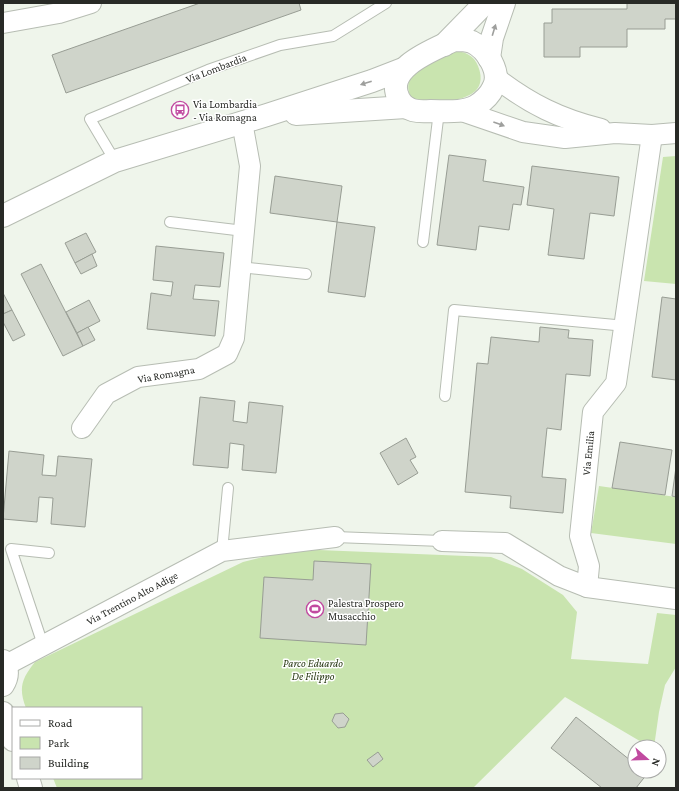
<svg xmlns="http://www.w3.org/2000/svg" width="679" height="791" font-family="'Crimson Pro',serif">
<style>
.green{fill:#c9e4af}
.building{fill:#cfd4ca;stroke:#989d94}
.lines{fill:none;stroke-linecap:round;stroke-linejoin:round}
.service-casing{stroke:#b7bdb3;stroke-width:12}
.minor-casing{stroke:#b7bdb3;stroke-width:22}
.tertiary-casing{stroke:#b7bdb3;stroke-width:24}
.service{stroke:#fff;stroke-width:10}
.minor{stroke:#fff;stroke-width:20}
.tertiary{stroke:#fff;stroke-width:22}
.oneway{fill:#9e9f9d}
.labels{text-anchor:middle;stroke-width:3;stroke-linejoin:round;paint-order:stroke}
.street-label{font-size:11px;fill:#282a26;stroke:#fff}
.poi-label{font-size:11px;fill:#282a26;stroke:#fff;text-anchor:start}
.park-label{font-size:11px;font-style:italic;fill:#1f3009;stroke:#fff}
</style>
<rect width="100%" height="100%" fill="#eff5eb"/>
<g class="green">
<path d="M453 51C464 51 474 55 478 66 489 93 464 100 443 101 436 102 428 104 421 103 406 100 406 84 412 73Z"/>
<polygon points="676,156 676,284 644,281 663,157"/>
<polygon points="599,486 676,497 676,544 591,533"/>
<path d="M294 549 491 557 522 569 563 595 577 612 571 659 648 664 657 613 676 615V667L665 685 659 712 654 747H650L565 697 473 788H57L53 778H141V708H26C18 688 22 678 35 662L243 562Z"/>
</g>
<g class="building">
<polygon points="200,3 299,3 301,10 66,93 52,55"/>
<polygon points="627,3 676,3 676,19 665,19 665,29 627,29 627,47 580,47 580,57 544,57 544,23 552,23 552,9 627,9"/>
<polygon points="449,155 486,160 483,181 524,187 521,205 513,204 509,230 479,226 476,250 437,245"/>
<polygon points="532,166 619,177 614,216 590,213 584,259 548,255 554,209 527,205"/>
<polygon points="275,176 342,186 337,222 270,213"/>
<polygon points="337,222 375,227 365,297 328,292"/>
<polygon points="86,233 96,252 75,263 65,243"/>
<polygon points="156,246 224,253 220,287 195,285 193,299 219,301 215,336 147,329 151,293 171,296 173,282 153,280"/>
<polygon points="92,254 97,266 81,274 75,263"/>
<polygon points="41,264 83,346 63,356 21,274"/>
<polygon points="3,293 12,310 3,314"/>
<polygon points="662,297 676,299 676,380 652,377"/>
<polygon points="89,300 100,321 77,333 66,312"/>
<polygon points="12,310 25,335 13,341 3,322 3,314"/>
<polygon points="88,327 95,340 83,346 77,333"/>
<polygon points="540,327 569,330 568,338 593,340 590,376 566,374 561,430 547,428 542,477 566,479 563,513 510,508 511,496 465,492 477,363 488,364 491,337 539,342"/>
<polygon points="200,397 235,401 233,421 247,423 249,402 283,406 276,473 242,470 244,445 230,443 228,468 193,465"/>
<polygon points="406,438 416,457 410,460 418,473 398,485 380,453"/>
<polygon points="620,442 672,450 665,495 612,488"/>
<polygon points="9,451 44,455 42,475 56,476 58,456 92,459 85,527 51,524 53,498 39,497 37,522 3,519"/>
<polygon points="676,467 676,497 672,496"/>
<polygon points="314,561 371,564 366,645 260,638 264,577 313,580"/>
<polygon points="343,713 349,719 345,727 338,728 332,721 335,714"/>
<polygon points="576,717 635,764 635,771 643,771 647,774 636,788 602,788 551,748"/>
<polygon points="378,752 383,759 373,767 367,760"/>
</g>
<g class="lines">
<defs>
<g id="service">
<polyline points="115,161 90,119 208,70 280,45 333,36 386,3"/>
<polyline points="170,222 244,231"/>
<polyline points="423,242 439,111"/>
<polyline points="240,267 306,274"/>
<polyline points="445,396 454,310 626,326"/>
<polyline points="335,537 442,541"/>
<polyline points="222,551 228,488"/>
<polyline points="43,645 11,549 49,553"/>
</g>
<g id="minor">
<polyline points="3,23 59,13 91,3"/>
<path d="M496 78C530 104 560 119 601 129"/>
<polyline points="462,111 523,132 565,138 615,133 652,135 676,133"/>
<polyline points="82,428 106,394 138,377 199,369 227,354 234,338 250,166 242,122"/>
<polyline points="442,541 505,543 559,576 587,587 676,599"/>
<polyline points="587,587 589,566 580,536 593,412 616,383 652,135"/>
<polyline points="6,665 222,551 335,537"/>
</g>
<g id="tertiary">
<path d="M454 40C460 40 467 40 472 42 487 49 502 73 493 88 490 95 482 102 476 106 463 113 446 111 431 111 419 112 406 112 399 99 383 68 433 50 454 40Z"/>
<polyline points="444,45 485,3"/>
<polyline points="489,58 492,38 504,3"/>
<polyline points="296,114 406,107"/>
<polyline points="3,216 115,161 267,115 372,81 403,69"/>
<path d="M3 661C8 669 8 677 3 685"/>
<polyline points="3,713 13,740"/>
<polyline points="28,778 31,788"/>
</g>
</defs>
<use href="#service" class="service-casing"/>
<use href="#minor" class="minor-casing"/>
<use href="#tertiary" class="tertiary-casing"/>
<use href="#service" class="service"/>
<use href="#minor" class="minor"/>
<use href="#tertiary" class="tertiary"/>
</g>
<defs><path id="oneway-solid" d="M-6-.8H1V-3.2L6.5 0L1 3.2V.8H-6Z"/></defs>
<g class="oneway">
<use href="#oneway-solid" transform="translate(494 30) rotate(-73)"/>
<use href="#oneway-solid" transform="translate(366 83) rotate(162)"/>
<use href="#oneway-solid" transform="translate(499 124) rotate(20)"/>
</g>
<defs>
<symbol id="bus-ring" viewBox="-11 -11 22 22"><circle r="9.5" fill="#fff" stroke="#c14aa0" stroke-width="1.5"/><path d="M-5-6H5V4H4V6H2V4H-2V6H-4V4H-5ZM-3.5-4V0h7V-4ZM-3.5 1.2v1.5H-2V1.2ZM2 1.2v1.5H3.5V1.2Z" fill="#c14aa0"/></symbol>
<symbol id="stadium-ring" viewBox="-11 -11 22 22"><circle r="9.5" fill="#fff" stroke="#c14aa0" stroke-width="1.5"/><path d="M0-5a6.5 5 0 1 0 0 10a6.5 5 0 1 0 0-10ZM-3.5-1.8h7v3.6h-7Z" fill="#c14aa0"/></symbol>
</defs>
<g fill-rule="evenodd">
<use href="#bus-ring" x="170" y="100" width="20" height="20"/>
<use href="#stadium-ring" x="305" y="599" width="20" height="20"/>
</g>
<g class="labels">
<g class="street-label">
<text transform="translate(216 68) rotate(-21)" y="4">Via Lombardia</text>
<text transform="translate(166 374) rotate(-10)" y="4">Via Romagna</text>
<text transform="translate(588 453) rotate(-84)" y="4">Via Emilia</text>
<text transform="translate(132 598) rotate(-28)" y="4">Via Trentino Alto Adige</text>
</g>
<g class="poi-label">
<text x="193" y="108">Via Lombardia<tspan x="193" dy="13">- Via Romagna</tspan></text>
<text x="328" y="607">Palestra Prospero<tspan x="328" dy="13">Musacchio</tspan></text>
</g>
<g class="park-label">
<text x="313" y="667">Parco Eduardo<tspan x="313" dy="13">De Filippo</tspan></text>
</g>
</g>
<rect width="679" height="791" fill="none" stroke="#282a26" stroke-width="8"/>
<rect x="12" y="707" width="130" height="72" fill="#ffffff" stroke="#a9aaa8"/>
<rect x="20" y="720" width="20" height="6" fill="#ffffff" stroke="#a9aaa8"/>
<text x="48" y="727" font-size="12" fill="#282a26">Road</text>
<rect x="20" y="737" width="20" height="12" fill="#c9e4af" stroke="#a9aaa8"/>
<text x="48" y="747" font-size="12" fill="#282a26">Park</text>
<rect x="20" y="757" width="20" height="12" fill="#cfd4ca" stroke="#a9aaa8"/>
<text x="48" y="767" font-size="12" fill="#282a26">Building</text>
<g transform="translate(647 759) rotate(110)"><circle r="19" fill="#ffffff" stroke="#a9aaa8"/>
<path d="M0-3L7 15L0 10L-7 15Z" fill="#c14aa0"/>
<text y="-6" font-size="11" font-weight="bold" text-anchor="middle" fill="#282a26">N</text>
</g>
</svg>
